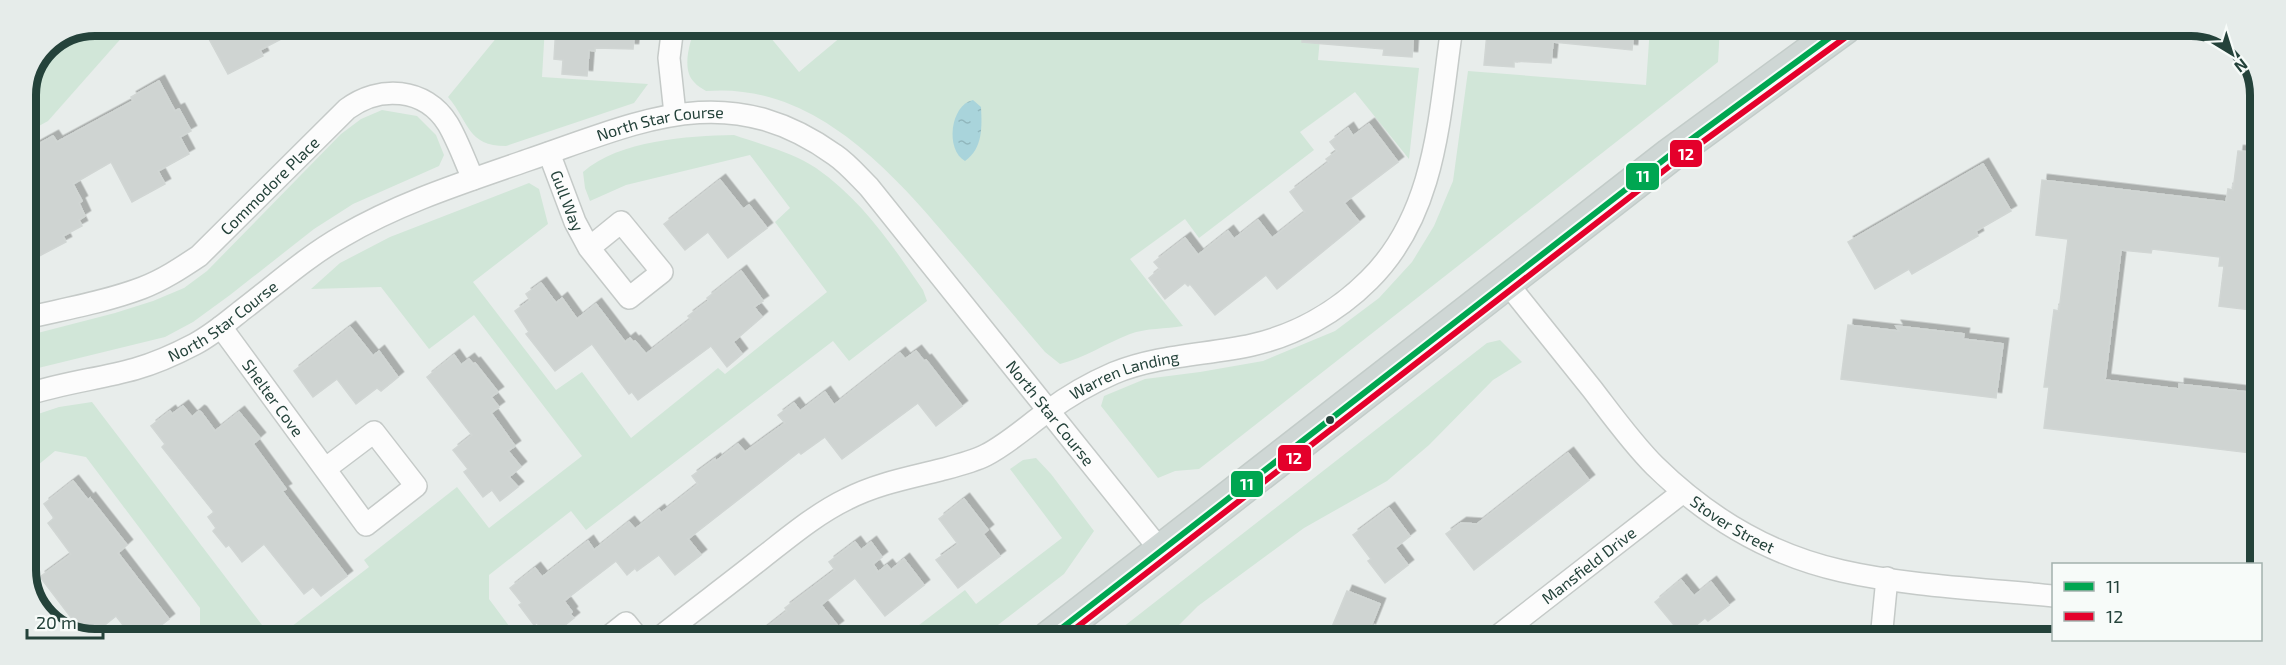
<svg xmlns="http://www.w3.org/2000/svg" width="2286" height="665" font-family="'Exo 2',sans-serif">
<style>
.grass{fill:#d1e6d8}
.water{fill:url(#water-ripples)}
.building{fill:#cfd4d2;stroke:#d1d6d4;stroke-width:1.5;filter:url(#shadow)}
.lines{fill:none;stroke-linecap:round;stroke-linejoin:round}
.street-casing{stroke:#c5cac8;stroke-width:24}
.primary-casing{stroke:#c3ccc9;stroke-width:36}
.street{stroke:#fcfcfc;stroke-width:21}
.primary{stroke:#cfd7d5;stroke-width:33}
.bus-1-casing{stroke:#f7fbf9;stroke-width:10}
.bus-2-casing{stroke:#f7fbf9;stroke-width:10}
.bus-1{stroke:#00a651;stroke-width:6}
.bus-2{stroke:#e4002b;stroke-width:6}
.bus-dot{fill:#24423a;stroke:#f7fbf9;stroke-width:2}
.labels{text-anchor:middle;stroke-width:6;stroke-linejoin:round;paint-order:stroke}
.street-label{font-size:16px;fill:#24423a;stroke:#f7fbf9}
.rim{fill:none;stroke:#24423a;stroke-width:8}
.line-badge{stroke:#f7fbf9;stroke-width:2}
.badge-label{font-size:16px;text-anchor:middle;font-weight:bold;fill:#fff}
</style>
<defs>
<pattern id="water-ripples" width="26" height="14" patternUnits="userSpaceOnUse" patternTransform="scale(1.5)"><rect width="26" height="14" fill="#a9d4db"/><path d="M2 4q2-2 4 0t4 0M15 11q2-2 4 0t4 0" fill="none" stroke="#91b7bd"/></pattern>
<filter id="shadow"><feDropShadow dx="5.5" dy="-5.5" stdDeviation="0" flood-color="#0004"/></filter>
</defs>
<rect width="100%" height="100%" fill="#e8edeb"/>
<g class="grass">
<polygon points="95,26 132,26 48,121 26,133 26,95 46,46"/>
<path d="M500 26H545L542 77 648 84 634 103 506 146C467 146 470 123 448 97L502 31Z"/>
<path d="M696 26H761L799 72 854 26 1187 27 1214 29 1215 27H1321L1318 60 1419 68 1409 159 1355 92 1300 132 1314 150 1199 238 1185 219 1130 259 1183 326C1166 329 1146 328 1130 334 1106 343 1085 358 1060 364L1045 352C1016 318 988 285 959 251 895 175 816 82 706 91 702 88 697 86 694 82 681 69 690 41 696 26Z"/>
<polygon points="1650,27 1720,27 1718,62 1199,469 1175,471 1158,478 1101,406 1104,396 1145,379 1200,372 1263,361 1335,331 1379,298 1412,262 1434,226 1453,181 1468,71 1646,85"/>
<polygon points="382,110 417,116 436,135 444,155 439,166 353,204 314,229 230,295 193,322 165,337 26,371 26,336 115,313 153,301 184,288 207,271 341,134 361,119"/>
<path d="M734 135C760 144 794 153 816 168 862 200 892 245 923 290L927 301 849 361 833 341 586 530 571 511 489 575V599L518 638 194 637 200 633V608L86 457 55 451 26 475V418L59 407 92 402 262 625 287 630 369 567 364 560 457 487 489 528 582 456 474 315 429 349 381 287 311 289 340 263 390 237 529 183 539 189 548 224 473 282 556 390 582 372 631 438 718 368 725 374 827 292 775 222 790 208 750 155 626 185 590 201 585 188 583 172C620 140 687 136 734 135Z"/>
<polygon points="1500,340 1522,362 1493,380 1429,445 1387,481 1304,528 1198,606 1166,638 1109,638 1487,343"/>
<polygon points="1036,458 1051,474 1094,531 1064,574 981,638 902,638 965,590 976,604 1062,538 1010,469 1023,460"/>
</g>
<path class="water" d="M973 100 981 107C982 127 983 148 965 161 945 150 950 105 973 100Z"/>
<g class="building">
<polygon points="202,26 306,26 260,50 263,56 228,74"/>
<polygon points="556,26 635,26 633,49 595,48 595,51 589,50 587,76 562,74 563,60 554,59"/>
<polygon points="1302,27 1414,27 1412,57 1383,55 1384,49 1302,42"/>
<polygon points="1518,27 1634,27 1632,50 1553,42 1551,63 1514,61 1514,67 1484,65 1487,33 1518,35"/>
<polygon points="159,81 175,111 179,109 191,131 180,137 189,154 158,171 165,184 132,202 111,162 73,184 82,201 79,203 85,216 79,220 82,226 63,236 66,242 26,263 26,151 53,136 57,142 133,101 131,97"/>
<polygon points="1369,124 1398,162 1344,203 1359,222 1277,289 1266,275 1215,315 1190,284 1188,286 1185,283 1165,299 1149,278 1160,269 1154,262 1185,238 1198,255 1228,231 1234,239 1258,220 1272,238 1305,212 1290,192 1329,162 1326,159 1337,151 1330,142 1348,128 1353,136"/>
<polygon points="2238,151 2260,153 2259,311 2219,306 2224,266 2219,266 2220,257 2152,249 2151,253 2121,250 2105,380 2179,389 2179,384 2256,393 2255,398 2259,398 2259,454 2044,428 2049,387 2044,387 2054,310 2059,311 2068,239 2036,235 2042,180 2226,202 2228,189 2233,190"/>
<polygon points="1983,164 2011,211 1976,231 1978,236 1912,274 1909,269 1875,289 1848,242"/>
<polygon points="720,180 743,209 749,205 767,228 728,258 708,232 685,250 664,224"/>
<polygon points="741,271 763,301 754,307 762,317 733,342 742,354 727,367 711,346 638,400 632,392 629,394 592,344 555,371 526,334 529,332 515,311 530,300 526,294 541,283 556,303 562,298 577,319 596,304 625,342 630,338 633,342 635,341 646,354 691,319 688,316 708,301 707,298"/>
<polygon points="1848,325 1899,331 1896,326 1964,334 1963,339 2003,344 1996,398 1841,379"/>
<polygon points="350,327 373,356 379,351 398,377 381,391 377,388 356,404 337,379 313,397 294,371"/>
<polygon points="916,351 924,361 926,360 962,406 936,426 918,403 842,459 825,437 801,454 799,452 688,539 701,555 675,575 659,555 637,571 635,568 627,575 616,561 564,601 572,612 570,614 574,618 549,638 537,623 534,625 519,605 522,603 510,588 535,568 542,577 588,541 594,550 629,522 635,529 659,510 661,513 698,484 692,476 715,459 716,461 738,444 745,452 785,423 778,415 794,403 800,411 825,392 834,405 900,353 905,359"/>
<polygon points="454,355 461,365 469,359 473,364 475,363 498,392 491,397 499,407 491,413 515,446 508,451 521,467 509,477 518,487 500,501 492,490 483,497 464,472 468,469 453,450 472,435 427,377"/>
<polygon points="183,406 192,417 199,411 201,412 215,431 239,412 260,438 253,444 286,489 282,491 347,576 321,596 313,587 304,594 264,544 242,562 229,545 226,547 213,531 216,528 208,517 214,512 162,447 165,444 151,426 170,411 172,414"/>
<polygon points="1568,453 1589,480 1474,570 1446,534 1461,523 1477,524"/>
<polygon points="73,481 88,500 90,498 127,545 118,553 169,619 146,637 140,637 131,625 126,629 116,616 90,637 86,637 40,577 71,554 48,523 54,518 44,504"/>
<polygon points="964,499 988,530 983,534 1000,556 958,588 936,560 958,544 939,519"/>
<polygon points="1389,508 1410,536 1395,548 1408,565 1385,583 1368,561 1371,559 1353,535"/>
<polygon points="855,542 861,550 871,542 882,557 873,564 878,572 887,565 891,570 904,559 924,585 885,616 855,578 821,605 838,626 822,638 753,638 787,611 785,608 835,570 829,562"/>
<polygon points="1681,580 1694,596 1711,582 1729,605 1708,621 1705,618 1683,636 1655,602"/>
<polygon points="1347,591 1380,604 1370,629 1368,628 1363,639 1327,639"/>
</g>
<g class="lines">
<defs>
<g id="street">
<polyline points="673,26 669,58 675,114"/>
<path id="s1" d="M549 153 575 222 589 248 629 298 662 272 621 222 589 248"/>
<path id="s2" d="M1507 283C1535 318 1563 353 1592 389 1612 415 1632 443 1655 466 1707 517 1770 555 1842 571 1908 586 1985 589 2054 596"/>
<path id="s3" d="M26 318C64 309 105 302 142 288 163 280 181 268 199 256L347 109C379 85 425 87 448 124 458 141 465 161 473 179"/>
<path id="s4" d="M221 327 366 525 416 486 374 432 325 469"/>
<path id="s5" d="M26 395C61 383 99 379 135 369 156 363 176 354 195 344 212 335 226 323 241 311 274 286 306 257 343 236 401 202 465 182 528 160 640 122 726 77 835 155 847 163 858 176 869 187L1161 551"/>
<polyline points="607,638 626,623 638,638"/>
<path id="s6" d="M659 638C693 611 728 585 762 558 789 537 816 514 847 499 876 484 908 478 940 470 955 466 972 462 986 455 1009 443 1027 426 1048 411 1068 396 1091 383 1114 373 1158 355 1206 355 1252 345 1296 335 1337 312 1369 280 1437 213 1439 115 1452 27"/>
<path id="s7" d="M1494 639 1683 492"/>
<polyline points="1881,639 1887,578"/>
</g>
<polyline id="primary" points="1049,638 1670,155 1845,27"/>
</defs>
<use href="#street" class="street-casing"/>
<use href="#primary" class="primary-casing"/>
<use href="#street" class="street"/>
<use href="#primary" class="primary"/>
<defs>
<polyline id="bus-1" points="1049,638 1670,155 1844,27"/>
<polyline id="bus-2" points="1063,638 1675,162 1850,34"/>
</defs>
<use href="#bus-1" class="bus-1-casing"/>
<use href="#bus-2" class="bus-2-casing"/>
<use href="#bus-1" class="bus-1"/>
<use href="#bus-2" class="bus-2"/>
</g>
<circle class="bus-dot" cx="1330" cy="420" r="5"/>
<g class="labels">
<g class="street-label">
<text dy="6" stroke="none"><textPath href="#s5" startOffset="699">North Star Course</textPath></text>
<text dy="6" stroke="none"><textPath href="#s3" startOffset="285">Commodore Place</textPath></text>
<text dy="6" stroke="none"><textPath href="#s1" startOffset="51">Gull Way</textPath></text>
<text dy="6" stroke="none"><textPath href="#s5" startOffset="213">North Star Course</textPath></text>
<text dy="6" stroke="none"><textPath href="#s6" startOffset="542">Warren Landing</textPath></text>
<text dy="6" stroke="none"><textPath href="#s4" startOffset="88">Shelter Cove</textPath></text>
<text dy="6" stroke="none"><textPath href="#s5" startOffset="1221">North Star Course</textPath></text>
<text dy="6" stroke="none"><textPath href="#s2" startOffset="333">Stover Street</textPath></text>
<text dy="6" stroke="none"><textPath href="#s7" startOffset="120">Mansfield Drive</textPath></text>
</g>
</g>
<path d="M0 0H2286V665H0ZM95 36H2191A59 59 0 0 1 2250 95V570A59 59 0 0 1 2191 629H95A59 59 0 0 1 36 570V95A59 59 0 0 1 95 36Z" fill="#e6ecea" fill-rule="evenodd"/>
<path class="rim" d="M95 36H2191A59 59 0 0 1 2250 95V570A59 59 0 0 1 2191 629H95A59 59 0 0 1 36 570V95A59 59 0 0 1 95 36Z"/>
<g class="line-badge">
<rect x="1669" y="139" width="34" height="29" rx="6" fill="#e4002b"/>
<rect x="1625" y="162" width="35" height="29" rx="6" fill="#00a651"/>
<rect x="1277" y="444" width="35" height="28" rx="6" fill="#e4002b"/>
<rect x="1230" y="470" width="34" height="28" rx="6" fill="#00a651"/>
</g>
<g class="badge-label">
<text x="1686" y="160">12</text>
<text x="1643" y="182">11</text>
<text x="1294" y="464">12</text>
<text x="1247" y="490">11</text>
</g>
<rect x="2052" y="563" width="210" height="78" fill="#f7fbf9" stroke="#a3b1ad" stroke-width="1.5"/>
<rect x="2064" y="582" width="30" height="9" fill="#00a651" stroke="#a3b1ad" stroke-width="1.5"/>
<text x="2106" y="593" font-size="18" fill="#24423a">11</text>
<rect x="2064" y="612" width="30" height="9" fill="#e4002b" stroke="#a3b1ad" stroke-width="1.5"/>
<text x="2106" y="623" font-size="18" fill="#24423a">12</text>
<g transform="translate(2232 54) rotate(142)" stroke="#f7fbf9" stroke-width="4.5" paint-order="stroke">
<path d="M0-4.5L10 22L0 15L-10 22Z" fill="#24423a"/>
<text y="-9" font-size="16" font-weight="bold" text-anchor="middle" fill="#24423a">N</text>
</g>
<path d="M27 629v9h76v-9" fill="none" stroke="#24423a" stroke-width="3"/>
<text x="36" y="629" font-size="18" fill="#24423a" stroke="#f7fbf9" stroke-width="4.5" paint-order="stroke">20 m</text>
</svg>
